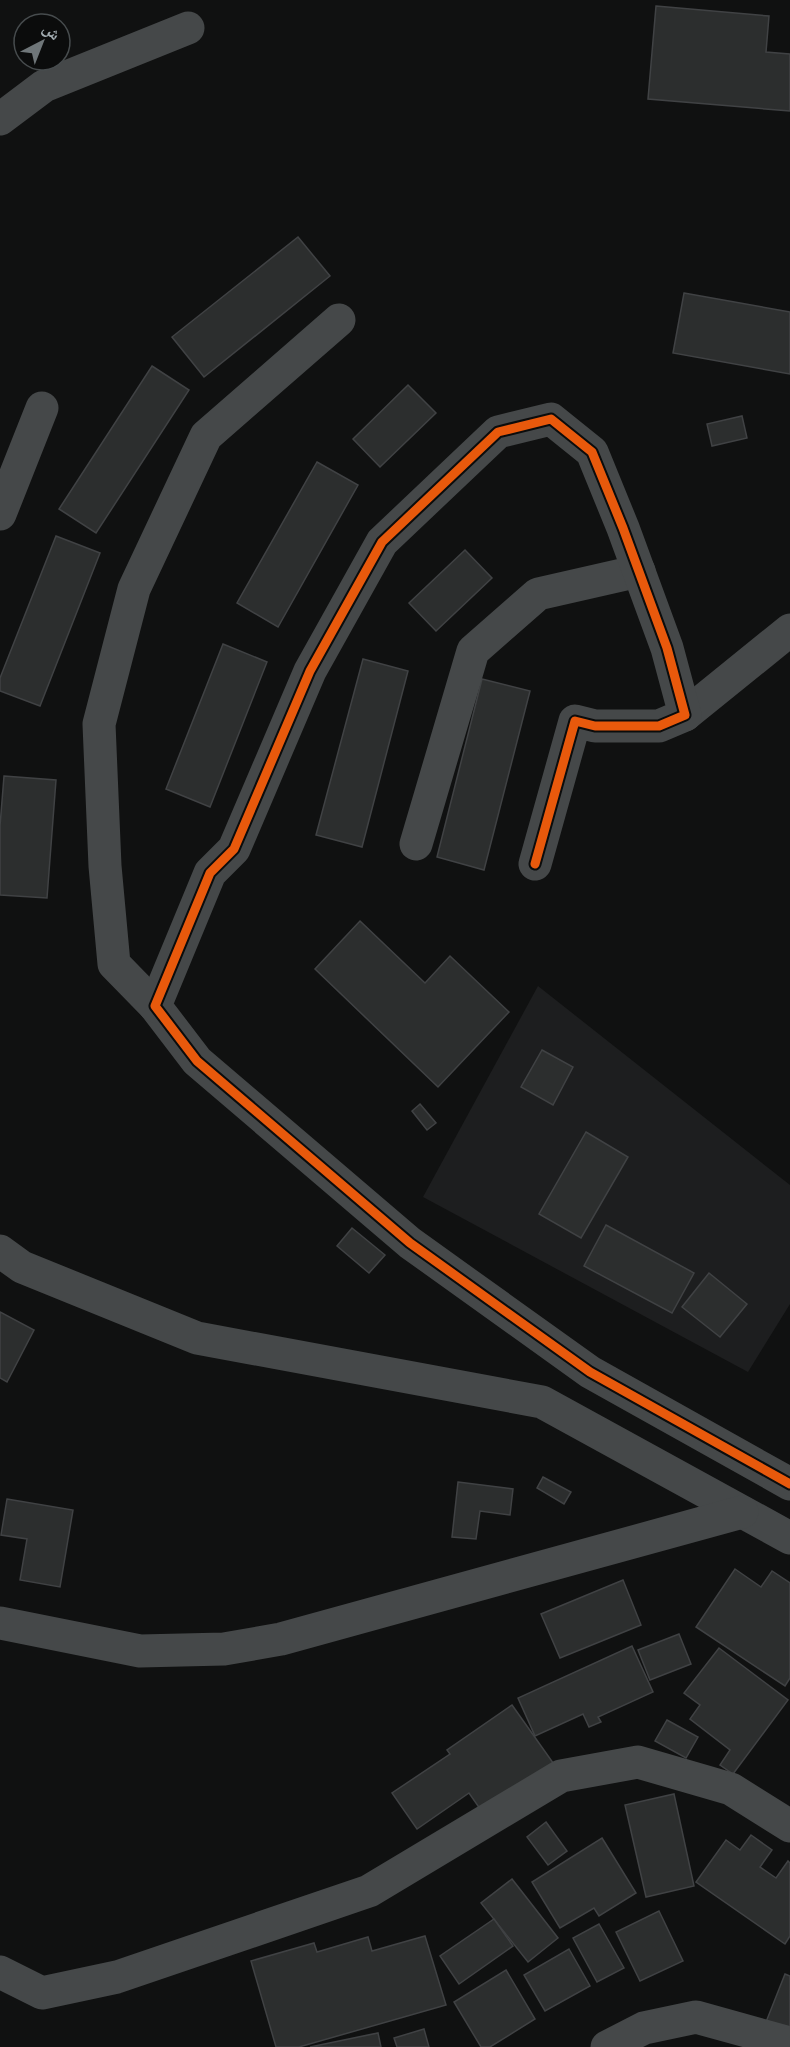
<svg xmlns="http://www.w3.org/2000/svg" width="790" height="2047" font-family="Raleway,'Noto Naskh Arabic',sans-serif">
<style>
.built{fill:#1d1e1f}
.building{fill:#2c2e2e;stroke:#404244;stroke-width:1.5}
.lines{fill:none;stroke-linecap:round;stroke-linejoin:round}
.minor{stroke:#454849;stroke-width:33}
.cycleway-casing{stroke:#0b0c0c;stroke-width:13}
.cycleway{stroke:#e8590c;stroke-width:9}
</style>
<rect width="100%" height="100%" fill="#101111"/>
<polygon class="built" points="538,986 790,1185 790,1304 748,1372 423,1197"/>
<g class="building">
<polygon points="656,6 769,16 766,52 790,54 790,111 648,99"/>
<polygon points="298,237 330,276 204,377 172,337"/>
<polygon points="684,293 790,312 790,374 673,353"/>
<polygon points="152,366 189,390 96,533 59,509"/>
<polygon points="408,385 436,413 380,467 353,439"/>
<polygon points="742,416 747,438 712,446 707,424"/>
<polygon points="317,462 358,485 278,627 237,603"/>
<polygon points="56,536 100,553 40,706 0,691 0,678"/>
<polygon points="465,550 492,578 436,631 409,603"/>
<polygon points="223,644 267,662 210,807 166,789"/>
<polygon points="363,659 408,671 362,847 316,835"/>
<polygon points="482,679 530,691 484,870 437,857"/>
<polygon points="4,776 56,780 47,898 0,895 0,826"/>
<polygon points="360,921 425,983 450,956 509,1012 438,1087 315,969"/>
<polygon points="542,1050 573,1067 553,1105 521,1087"/>
<polygon points="420,1104 436,1123 427,1130 412,1111"/>
<polygon points="586,1132 628,1157 581,1238 539,1214"/>
<polygon points="606,1225 694,1273 672,1313 584,1266"/>
<polygon points="352,1228 385,1255 369,1273 337,1246"/>
<polygon points="709,1273 747,1304 720,1337 682,1307"/>
<polygon points="0,1312 34,1330 7,1382 0,1378"/>
<polygon points="543,1477 571,1492 564,1504 537,1488"/>
<polygon points="458,1482 513,1489 510,1515 480,1511 476,1539 452,1537"/>
<polygon points="7,1499 73,1510 60,1587 20,1580 27,1539 1,1535"/>
<polygon points="735,1569 761,1587 772,1571 790,1583 790,1678 785,1686 696,1627"/>
<polygon points="623,1580 641,1625 560,1658 541,1614"/>
<polygon points="679,1634 691,1664 650,1680 638,1650"/>
<polygon points="632,1646 653,1692 598,1717 601,1722 589,1727 583,1714 535,1736 518,1698"/>
<polygon points="719,1648 788,1700 733,1774 720,1765 730,1750 690,1719 700,1705 684,1693"/>
<polygon points="512,1705 556,1767 485,1816 469,1793 417,1829 392,1793 450,1754 447,1750"/>
<polygon points="667,1720 698,1737 686,1758 655,1741"/>
<polygon points="674,1794 694,1886 646,1897 625,1805"/>
<polygon points="546,1822 567,1851 548,1865 527,1837"/>
<polygon points="751,1835 772,1850 760,1867 776,1878 788,1861 790,1863 790,1936 785,1944 696,1882 726,1840 740,1850"/>
<polygon points="602,1838 636,1893 599,1916 594,1908 560,1928 532,1882"/>
<polygon points="512,1879 558,1938 528,1962 481,1903"/>
<polygon points="659,1911 683,1961 640,1981 616,1932"/>
<polygon points="494,1919 513,1946 459,1984 440,1956"/>
<polygon points="599,1924 624,1968 597,1982 573,1938"/>
<polygon points="425,1936 446,2005 299,2047 276,2047 251,1961 314,1943 317,1952 368,1937 372,1951"/>
<polygon points="569,1949 590,1986 545,2011 524,1975"/>
<polygon points="506,1970 535,2019 490,2047 481,2047 454,2002"/>
<polygon points="785,1974 790,1976 790,2032 766,2022"/>
<polygon points="424,2029 429,2047 397,2047 394,2038"/>
<polygon points="378,2033 381,2047 310,2047"/>
</g>
<g class="lines">
<g class="minor">
<polyline points="0,119 44,86 188,28"/>
<polyline points="0,514 42,408"/>
<polyline points="685,715 790,630"/>
<polyline points="416,844 473,651 538,594 639,571"/>
<polyline points="535,864 575,721 595,726 659,726 685,715 667,648 623,528 592,452 551,419 498,432 382,542 310,671 234,849 210,873 155,1006 197,1061 410,1243 590,1372 790,1484"/>
<polyline points="155,1006 114,964 105,866 99,724 134,589 206,436 339,320"/>
<polyline points="0,1251 22,1267 197,1338 542,1402 790,1538"/>
<polyline points="0,1623 140,1651 224,1649 281,1639 742,1512"/>
<polyline points="0,1972 42,1993 117,1977 369,1891 561,1776 638,1762 731,1789 790,1826"/>
<polyline points="607,2047 644,2028 696,2017 790,2043"/>
</g>
<defs>
<polyline id="cycleway" points="535,864 575,721 595,726 659,726 685,715 667,648 623,528 592,452 551,419 498,432 382,542 310,671 234,849 210,873 155,1006 197,1061 410,1243 590,1372 790,1484"/>
</defs>
<use href="#cycleway" class="cycleway-casing"/>
<use href="#cycleway" class="cycleway"/>
</g>
<g transform="translate(42 42) rotate(42)"><circle r="28" fill="#0b0c0c" stroke="#474c4e" stroke-width="1.5"/>
<path d="M0-4.5L10 22L0 15L-10 22Z" fill="#6f7679"/>
<text y="-9" font-size="16" font-weight="bold" text-anchor="middle" fill="#a2acb1">ش</text>
</g>
</svg>
